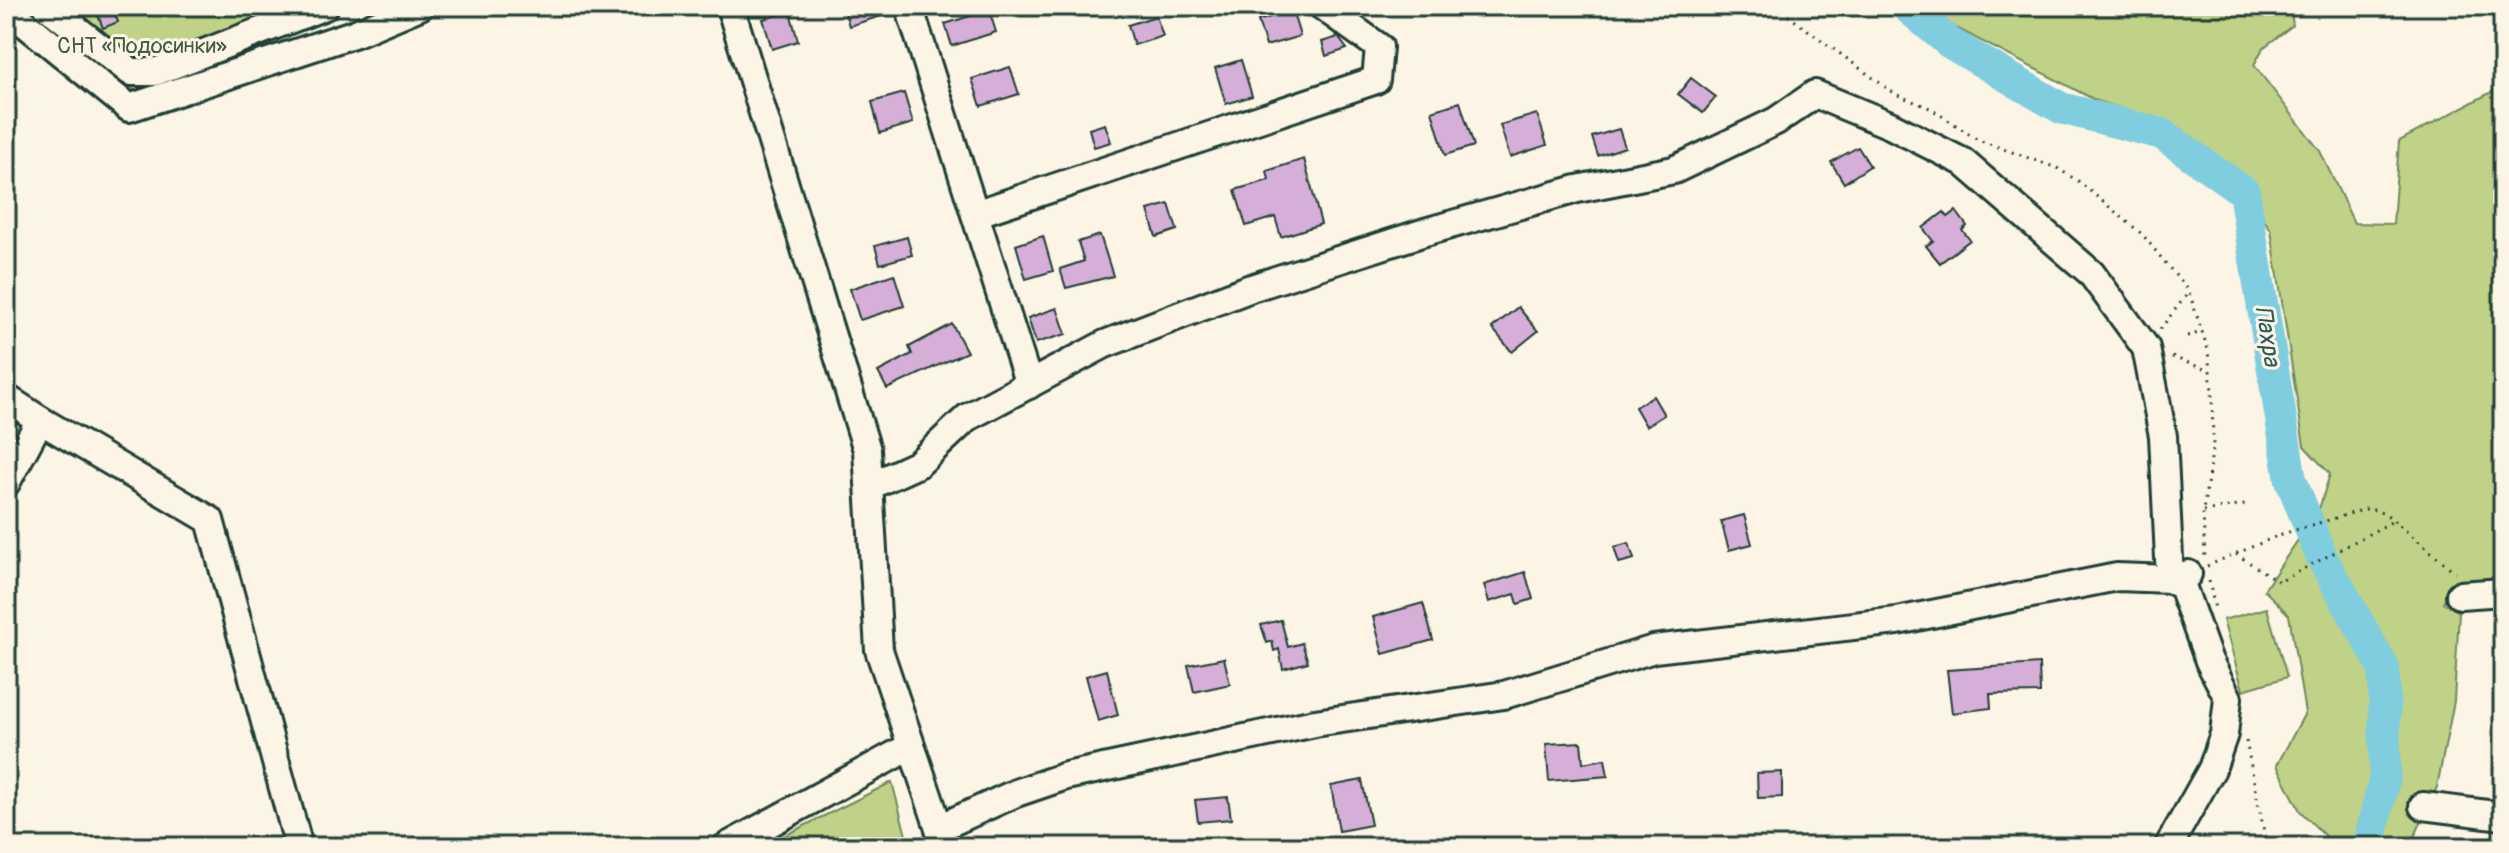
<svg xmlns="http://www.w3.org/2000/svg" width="2509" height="853" font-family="Pangolin,sans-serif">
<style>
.green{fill:#c0d287;stroke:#70885e;stroke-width:2}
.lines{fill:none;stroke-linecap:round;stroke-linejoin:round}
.river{stroke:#7fcdde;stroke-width:32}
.building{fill:#d5afd7;stroke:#1f3d34;stroke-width:2}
.minor-casing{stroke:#1f3d34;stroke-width:32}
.path{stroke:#1f3d34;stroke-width:3;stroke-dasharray:2 6;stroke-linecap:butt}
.minor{stroke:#fcf5e5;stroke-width:26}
.labels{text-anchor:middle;stroke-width:6;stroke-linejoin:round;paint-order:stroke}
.park-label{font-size:22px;fill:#3f5b45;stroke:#fcf5e5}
.water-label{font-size:24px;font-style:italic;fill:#325a56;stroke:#fcf5e5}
</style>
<rect width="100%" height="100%" fill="#fcf5e5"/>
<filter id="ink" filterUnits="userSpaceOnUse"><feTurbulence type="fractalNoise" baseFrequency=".0125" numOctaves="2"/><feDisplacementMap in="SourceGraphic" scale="16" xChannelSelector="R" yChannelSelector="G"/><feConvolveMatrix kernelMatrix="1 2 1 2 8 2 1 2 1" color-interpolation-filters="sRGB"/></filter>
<g filter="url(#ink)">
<g class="green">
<polygon points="28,6 347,6 136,92"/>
<polygon points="1924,6 2290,6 2293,25 2263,48 2254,65 2320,151 2354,223 2393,224 2399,141 2503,86 2503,585 2452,588 2443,602 2459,612 2454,701 2437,787 2410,847 2329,847 2331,842 2300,811 2277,765 2305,713 2289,615 2264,590 2319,509 2330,474 2304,446 2271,230 2233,173 2150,118 2095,100 1937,18"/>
<polygon points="2267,608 2287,677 2243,690 2223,620"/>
<polygon points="892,782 909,847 762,847"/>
</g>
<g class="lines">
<polyline class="river" points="1906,6 1950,43 2061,108 2162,134 2244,192 2291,480 2322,558 2384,668 2385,777 2368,847"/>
</g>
<g class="building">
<polygon points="106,6 112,6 118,22 103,28 96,10"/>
<polygon points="843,6 893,6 894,12 849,26"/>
<polygon points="989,10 996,32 952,46 945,24"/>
<polygon points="1292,10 1300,36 1266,46 1258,21"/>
<polygon points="790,12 798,41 772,49 763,19"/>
<polygon points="1156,16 1163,36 1134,45 1128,25"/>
<polygon points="1338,37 1347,49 1326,56 1322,42"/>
<polygon points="1241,60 1252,96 1226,104 1215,68"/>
<polygon points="1010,67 1019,94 981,106 972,79"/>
<polygon points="1691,78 1716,97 1703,113 1678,94"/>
<polygon points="904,93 913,123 880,133 872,102"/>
<polygon points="1460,102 1474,146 1445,155 1432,111"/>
<polygon points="1537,114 1547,145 1510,157 1500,125"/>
<polygon points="1105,124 1111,142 1094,147 1089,129"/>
<polygon points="1619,129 1625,147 1598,156 1592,137"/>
<polygon points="1858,147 1870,166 1844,183 1831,162"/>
<polygon points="1304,159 1321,224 1281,237 1275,217 1246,226 1235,190 1269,180 1267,171"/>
<polygon points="1169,204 1177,230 1156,237 1148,210"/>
<polygon points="1956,211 1967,226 1962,230 1970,240 1940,263 1926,246 1933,241 1923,228 1944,212 1948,217"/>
<polygon points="1100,235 1113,276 1066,288 1060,269 1084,261 1078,242"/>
<polygon points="1043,236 1053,271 1026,279 1016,245"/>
<polygon points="907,237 912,255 880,264 875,246"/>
<polygon points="894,274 904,306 860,320 850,289"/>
<polygon points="1518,307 1538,331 1512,352 1492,328"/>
<polygon points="1057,308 1066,334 1036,343 1028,318"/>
<polygon points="952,324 967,352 887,389 878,372 912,354 909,347"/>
<polygon points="1653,396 1664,415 1646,426 1635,407"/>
<polygon points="1744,515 1752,544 1729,550 1721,521"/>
<polygon points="1629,543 1634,559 1619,563 1614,547"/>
<polygon points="1525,572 1533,599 1518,604 1515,594 1489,602 1484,585"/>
<polygon points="1423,603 1433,640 1383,654 1373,617"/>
<polygon points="1281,620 1288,647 1302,643 1308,662 1283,669 1279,649 1274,651 1272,641 1267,643 1261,625"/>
<polygon points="1224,658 1230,684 1194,692 1188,665"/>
<polygon points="2039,664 2040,693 1990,694 1991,708 1952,713 1947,670"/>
<polygon points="1107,670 1118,715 1098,721 1086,676"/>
<polygon points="1581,742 1583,763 1605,759 1608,776 1549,781 1546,744"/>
<polygon points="1782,772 1782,797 1758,798 1757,773"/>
<polygon points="1362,780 1371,825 1339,831 1331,786"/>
<polygon points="1228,797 1231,819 1198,822 1195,800"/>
</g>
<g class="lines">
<defs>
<g id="minor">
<polyline points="47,6 131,72 155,72 325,6"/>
<polyline points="730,6 867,450 879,650 939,828"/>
<polyline points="909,6 1029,385"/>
<polyline points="6,8 129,108 356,33 420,6"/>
<polyline points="975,214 1376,80 1379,47 1322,6"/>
<polyline points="6,398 40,420"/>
<polyline points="6,483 40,420 210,520 299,847"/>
<polyline points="872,485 918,464 968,417 1105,344 1251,288 1425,232 1577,189 1674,170 1776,121 1815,94 1890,125 1963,162 2091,273 2146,348 2163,436 2170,579 2182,586 2209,661 2228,698 2224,734 2212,769 2168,847"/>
<polyline points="2460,595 2503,592"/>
<polyline points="2423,806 2503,816"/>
<polyline points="726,847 911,746"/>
<polyline points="942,847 939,828 1016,793 1066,776 1315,723 1504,695 1654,649 1897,621 2117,577 2170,579 2188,574"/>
</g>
</defs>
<use href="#minor" class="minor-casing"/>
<g class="path">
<polyline points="1775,6 1895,94 1930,108 1978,140 2057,168 2078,181 2142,234 2189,292 2208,350 2212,391 2213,446 2203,511 2205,559"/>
<polyline points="2160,329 2189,292"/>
<polyline points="2187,336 2203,332"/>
<polyline points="2172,357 2210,371"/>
<polyline points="2203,511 2245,505"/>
<polyline points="2236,554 2279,582 2393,521"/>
<polyline points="2207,566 2282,534 2369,508 2387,515 2455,572"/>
<polyline points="2209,581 2215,609"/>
<polyline points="2246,741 2267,847"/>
</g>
<use href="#minor" class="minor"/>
</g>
</g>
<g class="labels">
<g class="park-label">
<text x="142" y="53">СНТ «Подосинки»</text>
</g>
<g class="water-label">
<text transform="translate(2268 336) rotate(81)" y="8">Пахра</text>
</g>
</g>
<rect width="2509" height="853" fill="none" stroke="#fcf5e5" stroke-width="32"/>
<rect x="16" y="16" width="2477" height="821" fill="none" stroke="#1f3d34" stroke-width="3" filter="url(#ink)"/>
</svg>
